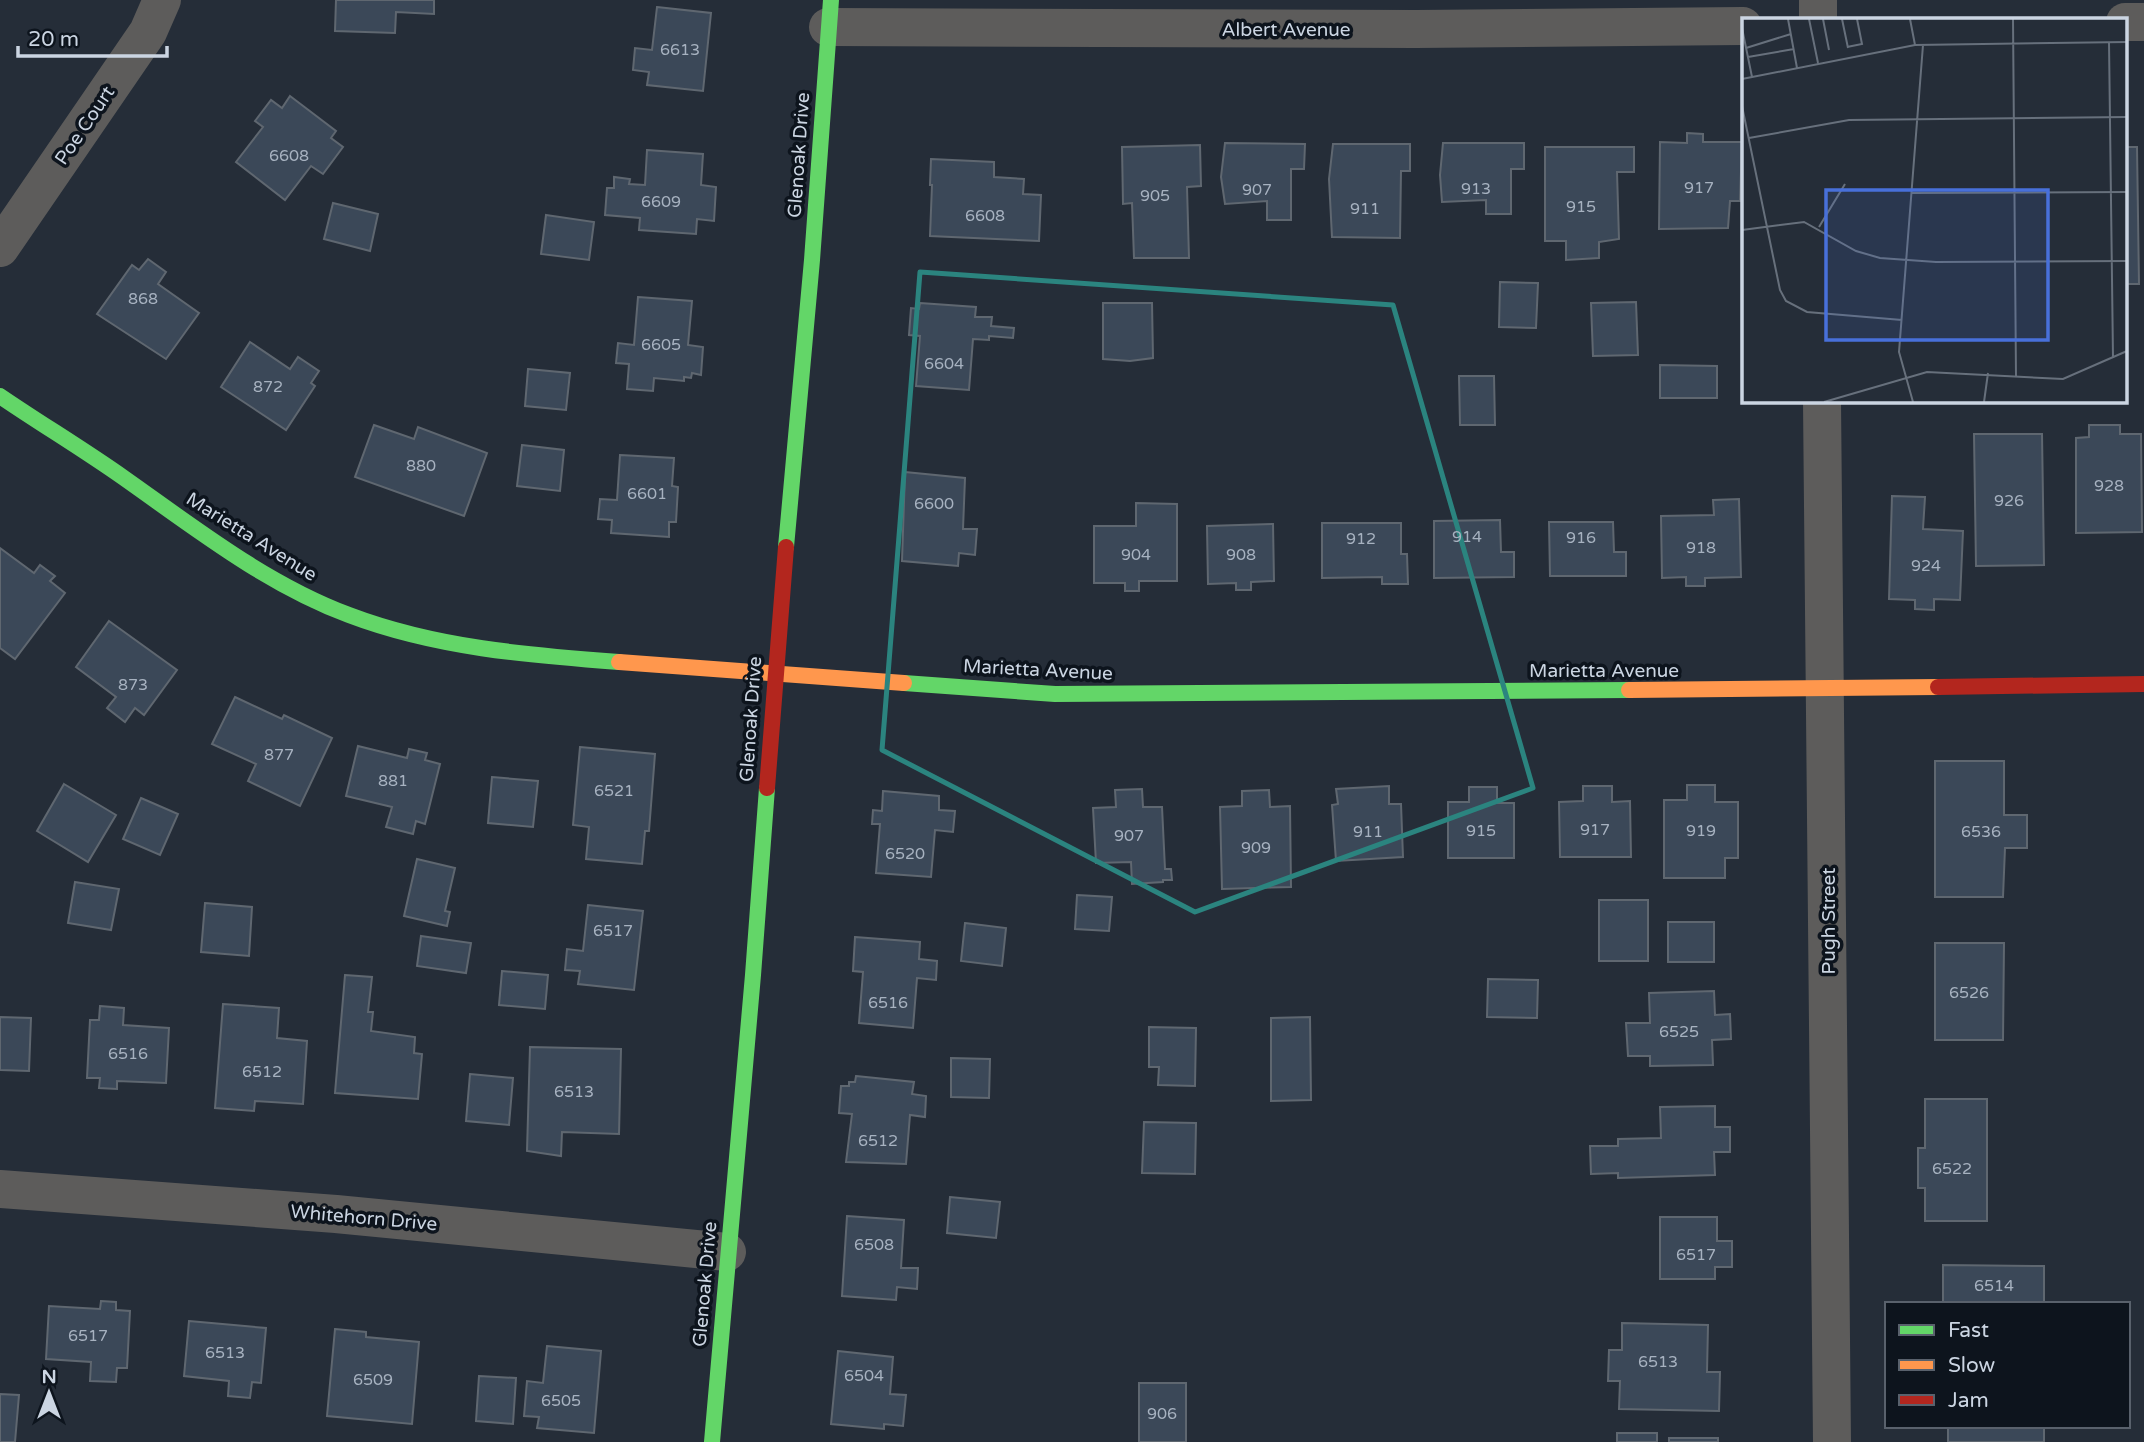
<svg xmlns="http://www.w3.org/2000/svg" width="2144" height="1442" font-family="'Varela Round',sans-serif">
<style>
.building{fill:#3b4858;stroke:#5f6770;stroke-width:2}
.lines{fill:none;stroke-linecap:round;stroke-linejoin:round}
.street{stroke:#5d5c5b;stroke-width:38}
.fast{stroke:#63d668;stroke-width:16}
.slow{stroke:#ff974d;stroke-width:16}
.jam{stroke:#b3261e;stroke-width:16}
.marked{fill:none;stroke:#2b847f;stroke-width:5;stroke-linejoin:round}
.labels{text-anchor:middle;stroke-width:7;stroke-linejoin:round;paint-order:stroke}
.number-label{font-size:16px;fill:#a7b2c0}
.street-label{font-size:19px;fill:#cbd5e2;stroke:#0d141d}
.inset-road{fill:none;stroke:#67707c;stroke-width:2}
.view{fill:#4870da;fill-opacity:0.15;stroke:#4870da;stroke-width:3.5}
.inset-edge{fill:none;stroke:#cbd5e2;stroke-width:3.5}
</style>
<rect width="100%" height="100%" fill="#252d38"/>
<g class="building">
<polygon points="336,0 434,0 434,14 396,12 395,33 335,31"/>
<polygon points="657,7 711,13 703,91 647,85 649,72 633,70 635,48 652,50"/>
<polygon points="290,96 336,131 331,138 343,147 323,174 311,166 285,200 236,162 263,127 255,121 271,100 282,108"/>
<polygon points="1687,133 1703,134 1703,142 1742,142 1740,201 1730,201 1728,228 1659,229 1660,142 1687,143"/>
<polygon points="1225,143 1305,144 1304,169 1291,169 1291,220 1267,220 1267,201 1225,204 1221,177"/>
<polygon points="1443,143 1524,143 1524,169 1511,169 1511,214 1486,214 1486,200 1442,202 1440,175"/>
<polygon points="1333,144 1410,144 1410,171 1401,171 1400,238 1332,237 1329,179"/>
<polygon points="1200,145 1201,186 1187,187 1189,258 1134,258 1132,203 1123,204 1122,147"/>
<polygon points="1545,147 1634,147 1634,172 1617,172 1619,239 1599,242 1599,258 1566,260 1566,241 1545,241"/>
<polygon points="2125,147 2137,147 2139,284 2125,284"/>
<polygon points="647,150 703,154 701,185 716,187 714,221 697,219 696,234 639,230 640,218 605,215 607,188 614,188 614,177 630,179 629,184 645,185"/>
<polygon points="931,159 994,162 994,177 1024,179 1023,194 1041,195 1039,241 930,236 932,185 930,185"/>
<polygon points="333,203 378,214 370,251 324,239"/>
<polygon points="546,215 594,222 589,260 541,254"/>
<polygon points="148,259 166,272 158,284 199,313 166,359 97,314 132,265 139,270"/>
<polygon points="1500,282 1538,283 1536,328 1499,327"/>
<polygon points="638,297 692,301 688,345 703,347 701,375 692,373 691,378 684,377 684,381 654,378 653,391 627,389 629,364 616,363 618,343 634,345"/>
<polygon points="1636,302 1638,355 1593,356 1591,303"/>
<polygon points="920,303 976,307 975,317 992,317 991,326 1014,328 1013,338 989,336 989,340 973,339 969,390 916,386 920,336 909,335 911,308 919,309"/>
<polygon points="1103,303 1152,303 1153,358 1130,361 1103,359"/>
<polygon points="250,342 290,369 298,357 319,371 311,383 315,386 286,430 221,387"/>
<polygon points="1660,365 1717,366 1717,398 1660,398"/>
<polygon points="528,369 570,373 566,410 525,406"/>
<polygon points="1459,376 1494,376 1495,425 1460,425"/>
<polygon points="374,425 414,439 418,427 487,453 464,516 355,477"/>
<polygon points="2089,425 2120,425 2120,434 2141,434 2142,532 2076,533 2076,438 2089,437"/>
<polygon points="1974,434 2042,434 2044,565 1976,566"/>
<polygon points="522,445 564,450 560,491 517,486"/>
<polygon points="620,455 674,458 672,486 678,487 676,522 669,522 669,537 611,533 612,520 598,519 600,499 617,500"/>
<polygon points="905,472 965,478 963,529 977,529 975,555 959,553 958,566 902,561"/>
<polygon points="1892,496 1925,497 1923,529 1963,531 1960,600 1934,599 1934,610 1915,609 1915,600 1889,599"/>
<polygon points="1739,499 1741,577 1705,578 1705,586 1686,586 1686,577 1662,578 1661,516 1714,515 1713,500"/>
<polygon points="1136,503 1177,504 1177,581 1139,581 1139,591 1125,591 1125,583 1094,583 1094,526 1136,526"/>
<polygon points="1500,520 1501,552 1514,552 1514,577 1434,578 1434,521"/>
<polygon points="1549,522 1613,522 1614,552 1626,552 1626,576 1550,576"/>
<polygon points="1322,523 1401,523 1401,554 1407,554 1408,584 1382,584 1382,577 1322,578"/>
<polygon points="1273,524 1274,581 1251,582 1251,590 1236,590 1236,583 1208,584 1207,526"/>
<polygon points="0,548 34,573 40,565 55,576 50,581 65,593 15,659 0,648"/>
<polygon points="109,621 177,670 144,715 135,708 125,722 107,708 116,697 76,667"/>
<polygon points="235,697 282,719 284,715 332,738 300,806 248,781 256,764 212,744"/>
<polygon points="358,746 407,758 409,749 427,753 425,760 440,764 425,824 416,821 413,834 386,827 392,807 346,796"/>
<polygon points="580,747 655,754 649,831 645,831 642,864 586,859 589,827 573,825"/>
<polygon points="1935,761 2004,761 2004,815 2027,815 2027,848 2005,848 2003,897 1935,897"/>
<polygon points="492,777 538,781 533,827 488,823"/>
<polygon points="64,784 116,815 88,862 37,831"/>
<polygon points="1687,785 1715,785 1715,802 1738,802 1738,858 1725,858 1725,878 1664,878 1664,800 1687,800"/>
<polygon points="1389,786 1389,804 1401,804 1403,857 1336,861 1332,805 1338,804 1336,789"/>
<polygon points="1583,786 1612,786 1612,802 1630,801 1631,857 1560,857 1559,802 1583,801"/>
<polygon points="1469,787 1497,787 1497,803 1514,803 1514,858 1448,858 1448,802 1469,802"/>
<polygon points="1142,789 1143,807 1162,807 1165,869 1171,869 1172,880 1163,880 1163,882 1132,884 1131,862 1096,863 1093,808 1116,807 1115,790"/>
<polygon points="1269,790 1270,807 1290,806 1291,887 1222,889 1220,807 1242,806 1242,791"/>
<polygon points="883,791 939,796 939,810 955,811 953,832 935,830 931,877 876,873 880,824 872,824 873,810 882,811"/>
<polygon points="141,798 178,814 160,855 123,839"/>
<polygon points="417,859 455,868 445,911 450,912 447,926 404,916"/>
<polygon points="75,882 119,889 111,930 68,923"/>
<polygon points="1077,895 1112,897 1109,931 1075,929"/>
<rect x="1599" y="900" width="49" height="61"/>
<polygon points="205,903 252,907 249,956 201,952"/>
<polygon points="588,905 643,911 634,990 578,984 580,971 565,970 567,949 583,951"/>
<rect x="1668" y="922" width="46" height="40"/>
<polygon points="965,923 1006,928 1002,966 961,961"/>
<polygon points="421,936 471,943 466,973 417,966"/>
<polygon points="855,937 920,942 919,959 937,961 936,980 917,978 913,1028 859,1023 863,972 853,971"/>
<polygon points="1935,943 2004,943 2003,1040 1935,1040"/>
<polygon points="502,971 548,975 545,1009 499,1005"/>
<polygon points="345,975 372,977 368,1012 373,1012 371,1031 415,1037 414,1053 422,1054 418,1099 335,1093"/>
<polygon points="1488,979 1538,980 1537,1018 1487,1017"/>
<polygon points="1714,991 1715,1015 1730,1014 1731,1039 1712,1040 1713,1065 1650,1066 1650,1056 1628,1056 1626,1023 1650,1023 1649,993"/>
<polygon points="223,1004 279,1008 277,1038 307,1041 303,1104 255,1101 254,1111 215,1108"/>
<polygon points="100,1006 124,1008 123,1025 169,1028 166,1083 117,1081 117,1089 99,1088 100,1078 87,1078 90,1020 99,1020"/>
<polygon points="0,1017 31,1018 29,1071 0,1070"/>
<polygon points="1310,1017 1311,1100 1271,1101 1271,1018"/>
<polygon points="1149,1027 1196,1028 1195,1086 1158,1085 1159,1067 1149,1067"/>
<polygon points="530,1047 621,1049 619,1134 562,1132 561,1156 527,1151"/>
<polygon points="951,1058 990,1059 989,1098 951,1097"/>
<polygon points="470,1074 513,1078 509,1125 466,1121"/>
<polygon points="856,1076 914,1082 912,1094 926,1096 925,1117 910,1115 906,1164 846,1162 852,1114 839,1113 841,1086 849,1086 849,1082 855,1082"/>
<polygon points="1925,1099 1987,1099 1987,1221 1925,1221 1925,1188 1918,1188 1918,1148 1925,1148"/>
<polygon points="1715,1106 1715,1127 1730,1127 1730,1152 1714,1152 1715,1175 1618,1178 1618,1173 1591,1174 1590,1146 1618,1146 1618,1139 1661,1138 1660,1107"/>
<polygon points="1144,1122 1196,1123 1195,1174 1142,1173"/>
<polygon points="950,1197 1000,1202 996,1238 947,1233"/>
<polygon points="847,1216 904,1220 901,1268 918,1268 917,1289 897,1287 896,1300 842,1296"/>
<polygon points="1660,1217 1717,1217 1717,1241 1732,1241 1732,1267 1715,1267 1715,1279 1660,1279"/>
<polygon points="1943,1265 2044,1266 2044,1304 1943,1304"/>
<polygon points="101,1301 116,1302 116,1310 130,1311 127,1368 117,1368 116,1382 90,1381 91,1362 46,1359 49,1306 100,1309"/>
<polygon points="189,1321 266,1328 261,1383 252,1382 250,1398 228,1396 229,1381 184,1376"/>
<polygon points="1622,1323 1708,1325 1707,1372 1720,1372 1719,1411 1619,1409 1620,1381 1608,1381 1609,1350 1622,1350"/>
<polygon points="335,1329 366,1332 366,1337 419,1342 412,1424 327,1416"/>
<polygon points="547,1346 601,1351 594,1433 537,1428 539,1417 524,1416 527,1381 543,1383"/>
<polygon points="838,1351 893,1357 890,1394 906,1395 903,1426 884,1424 884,1429 831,1424"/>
<polygon points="479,1376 516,1378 513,1424 476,1421"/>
<rect x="1139" y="1383" width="47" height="59"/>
<polygon points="0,1394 19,1395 15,1442 0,1442"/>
<rect x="1948" y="1426" width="96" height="16"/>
<rect x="1617" y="1433" width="40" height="9"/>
<rect x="1669" y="1438" width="49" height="4"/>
</g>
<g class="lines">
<g class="street">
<polyline points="1818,0 1818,19"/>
<polyline points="2125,22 2144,22"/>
<polyline points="828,27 1416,29 1743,26"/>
<polyline points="0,248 148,32 162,0"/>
<polyline points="1822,401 1832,1442"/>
<polyline points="0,1189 336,1214 727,1252"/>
</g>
<g class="fast">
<path d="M0 396C41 424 83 449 124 478 195 528 266 584 349 615 436 648 527 655 619 662"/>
<polyline points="786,547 812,260 831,0"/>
<polyline points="904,683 1055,694 1629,690"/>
<polyline points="712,1442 753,975 767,788"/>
</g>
<g class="slow">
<polyline points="619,662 904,683"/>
<polyline points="1629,690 1938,687"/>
</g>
<g class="jam">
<polyline points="1938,687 2144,684"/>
<polyline points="767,788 786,547"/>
</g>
</g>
<path class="marked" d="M920 272 1393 305 1533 788 1195 912 882 750Z"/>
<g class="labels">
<g class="number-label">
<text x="680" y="55">6613</text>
<text x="289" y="161">6608</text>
<text x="1699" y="193">917</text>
<text x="1476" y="194">913</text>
<text x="1257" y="195">907</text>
<text x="1155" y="201">905</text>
<text x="661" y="207">6609</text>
<text x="1581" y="212">915</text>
<text x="1365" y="214">911</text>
<text x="985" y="221">6608</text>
<text x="143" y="304">868</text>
<text x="661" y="350">6605</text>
<text x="944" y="369">6604</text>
<text x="268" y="392">872</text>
<text x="421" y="471">880</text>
<text x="2109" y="491">928</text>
<text x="647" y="499">6601</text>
<text x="2009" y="506">926</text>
<text x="934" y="509">6600</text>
<text x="1467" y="542">914</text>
<text x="1581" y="543">916</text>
<text x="1361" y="544">912</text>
<text x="1701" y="553">918</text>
<text x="1136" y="560">904</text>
<text x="1241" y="560">908</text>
<text x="1926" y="571">924</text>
<text x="133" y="690">873</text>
<text x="279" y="760">877</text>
<text x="393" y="786">881</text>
<text x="614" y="796">6521</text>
<text x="1595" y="835">917</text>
<text x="1481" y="836">915</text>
<text x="1701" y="836">919</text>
<text x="1368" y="837">911</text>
<text x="1981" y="837">6536</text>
<text x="1129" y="841">907</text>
<text x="1256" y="853">909</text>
<text x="905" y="859">6520</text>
<text x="613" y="936">6517</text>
<text x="1969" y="998">6526</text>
<text x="888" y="1008">6516</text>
<text x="1679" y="1037">6525</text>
<text x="128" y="1059">6516</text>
<text x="262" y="1077">6512</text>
<text x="574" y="1097">6513</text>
<text x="878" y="1146">6512</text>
<text x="1952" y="1174">6522</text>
<text x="874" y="1250">6508</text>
<text x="1696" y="1260">6517</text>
<text x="1994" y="1291">6514</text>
<text x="88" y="1341">6517</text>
<text x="225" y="1358">6513</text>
<text x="1658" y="1367">6513</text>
<text x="864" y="1381">6504</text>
<text x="373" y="1385">6509</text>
<text x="561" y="1406">6505</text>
<text x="1162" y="1419">906</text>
</g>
<g class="street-label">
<text x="1286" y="36">Albert Avenue</text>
<text transform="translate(84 125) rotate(-56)" y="7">Poe Court</text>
<text transform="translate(798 155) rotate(-86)" y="7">Glenoak Drive</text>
<text transform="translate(252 536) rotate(32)" y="7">Marietta Avenue</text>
<text transform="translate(1038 669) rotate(3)" y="7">Marietta Avenue</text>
<text x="1604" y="677">Marietta Avenue</text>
<text transform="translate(750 719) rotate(-86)" y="7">Glenoak Drive</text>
<text transform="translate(1828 921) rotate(-90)" y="7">Pugh Street</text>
<text transform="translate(364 1217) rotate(5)" y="7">Whitehorn Drive</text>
<text transform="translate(704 1284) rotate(-85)" y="7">Glenoak Drive</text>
</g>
</g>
<g transform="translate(1742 18)">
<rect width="385" height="385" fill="#252d38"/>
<path class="inset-road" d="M46 1 55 50M67 1 76 45M81 1 87 32M100 1 106 30M168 1 173 27M271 1 274 359M0 10 10 59M367 24 371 340M105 29 120 26 115 1M4 30 49 16M6 39 52 31M0 61 173 27 385 24M0 88 38 272 44 283 65 294 160 302M7 120 107 102 385 99M170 175 385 174M77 209 103 166M0 212 62 204 114 233 138 240 194 244 385 243M82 384 185 354 321 361 385 333M171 384 157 334 181 27M242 384 246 355"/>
<path class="view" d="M84 172H306V322H84Z"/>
<rect width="385" height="385" class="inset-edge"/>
</g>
<rect x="1885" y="1302" width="245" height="126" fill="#0d141d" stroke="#59616c" stroke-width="2"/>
<rect x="1899" y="1325" width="35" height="10" fill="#63d668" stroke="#59616c" stroke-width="2"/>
<text x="1948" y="1337" font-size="21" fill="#cbd5e2">Fast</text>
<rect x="1899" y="1360" width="35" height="10" fill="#ff974d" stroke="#59616c" stroke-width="2"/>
<text x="1948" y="1372" font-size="21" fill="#cbd5e2">Slow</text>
<rect x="1899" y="1395" width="35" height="10" fill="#b3261e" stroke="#59616c" stroke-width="2"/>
<text x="1948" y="1407" font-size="21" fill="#cbd5e2">Jam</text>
<g transform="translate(49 1393)" stroke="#0d141d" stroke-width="5" paint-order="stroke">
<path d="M0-5L12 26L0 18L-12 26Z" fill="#cbd5e2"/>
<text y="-10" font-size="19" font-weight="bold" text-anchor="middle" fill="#cbd5e2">N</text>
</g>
<path d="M18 46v10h149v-10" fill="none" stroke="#cbd5e2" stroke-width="3.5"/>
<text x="28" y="46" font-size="21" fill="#cbd5e2" stroke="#0d141d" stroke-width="5" paint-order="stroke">20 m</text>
</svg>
